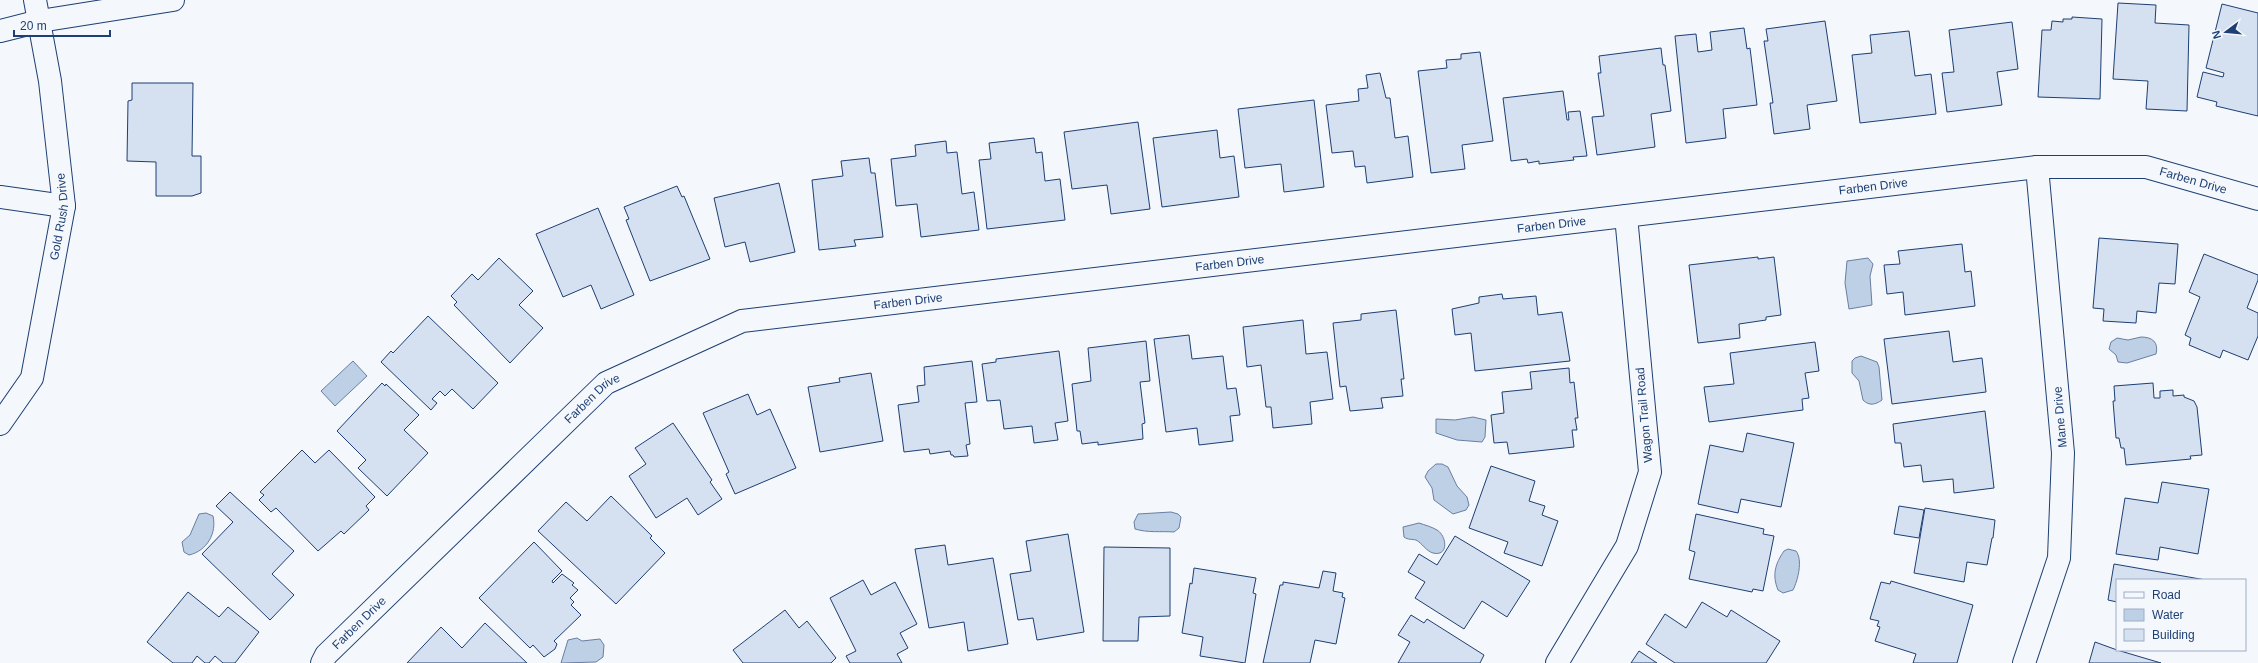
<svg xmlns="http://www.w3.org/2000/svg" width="2258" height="663" font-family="Helvetica,sans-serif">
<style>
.water{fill:#bed0e5;stroke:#687fa3}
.building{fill:#d5e0f0;stroke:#1d3f73}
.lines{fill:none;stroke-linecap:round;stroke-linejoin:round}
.minor-casing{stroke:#1d3f73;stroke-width:24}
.major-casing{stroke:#1d3f73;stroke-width:24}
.minor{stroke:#f4f7fb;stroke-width:22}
.major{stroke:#f4f7fb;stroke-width:22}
.labels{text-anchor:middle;stroke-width:3;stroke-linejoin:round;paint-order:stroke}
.street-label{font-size:12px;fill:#1d3f73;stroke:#f4f7fb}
</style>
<rect width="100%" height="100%" fill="#f4f7fb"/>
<g class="water">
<polygon points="1868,258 1873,264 1870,276 1872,305 1849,309 1845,283 1847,261"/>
<path d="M2141 337C2152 337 2159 342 2156 354L2127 363 2118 362 2116 355 2109 349 2111 342 2117 338 2128 340Z"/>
<path d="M1861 356 1877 362 1879 367 1882 400C1875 405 1869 406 1863 400L1859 381 1852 373V361L1855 358Z"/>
<polygon points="353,361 367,376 335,406 321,391"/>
<polygon points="1473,417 1486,420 1485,437 1482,442 1457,440 1436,433 1436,419 1455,420"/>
<polygon points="1436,464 1442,464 1448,467 1457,486 1467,497 1469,505 1466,510 1453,514 1434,500 1432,488 1425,477 1428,471"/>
<path d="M1171 512 1178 514 1181 517 1179 528 1174 532C1161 531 1148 533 1135 529L1134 522 1138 514Z"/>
<path d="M206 513 213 516C217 533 207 551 189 555L184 552 182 542 190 535 199 514Z"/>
<path d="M1419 523C1425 525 1432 527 1437 530 1447 536 1449 557 1433 553 1426 551 1422 543 1416 540 1412 539 1408 540 1404 537L1403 527Z"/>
<path d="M1788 549 1796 551C1803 560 1798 580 1793 590L1783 593 1778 590C1772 575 1775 564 1784 551Z"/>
<polygon points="577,638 582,641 600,639 604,645 603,657 596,662 561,663 568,640"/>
</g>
<g class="building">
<polygon points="2118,3 2156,5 2155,23 2189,25 2187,111 2146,109 2148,81 2113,79"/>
<polygon points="2222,4 2258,13 2258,116 2216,106 2217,102 2197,97 2203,72 2223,77 2224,73 2206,68"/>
<polygon points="2072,17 2102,19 2100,99 2038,97 2042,30 2051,30 2052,21 2063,22 2063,19 2072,19"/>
<polygon points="1825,21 1837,101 1807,105 1810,129 1774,134 1770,103 1773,103 1764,41 1768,41 1766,29"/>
<polygon points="2012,22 2018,69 1997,72 2002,105 1947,112 1942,73 1954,72 1949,30"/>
<polygon points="1744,28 1747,49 1750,48 1757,105 1723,109 1726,138 1686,143 1675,36 1696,34 1698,52 1712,50 1710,32"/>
<polygon points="1909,31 1915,76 1931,74 1936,114 1860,123 1852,55 1872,53 1870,35"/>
<polygon points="1661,48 1663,65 1665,65 1671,111 1651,114 1655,147 1597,155 1592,117 1604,116 1598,73 1601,73 1599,56"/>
<polygon points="1480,52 1493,141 1462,145 1465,169 1431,173 1418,71 1447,68 1446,60 1461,59 1461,54"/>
<polygon points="1380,73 1386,98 1390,98 1395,138 1408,136 1413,177 1367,183 1365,166 1355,167 1353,151 1332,153 1326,105 1359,101 1358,89 1368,88 1366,75"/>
<polygon points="132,83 193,83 192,156 201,156 201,193 192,196 156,196 156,162 127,161 128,101 132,100"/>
<polygon points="1563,91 1567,120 1569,120 1568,112 1580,111 1587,156 1573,157 1574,160 1539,164 1539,161 1528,163 1527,159 1511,161 1503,98"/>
<polygon points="1314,100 1324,187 1284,192 1281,164 1245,168 1238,109"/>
<polygon points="1138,122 1150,209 1111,214 1107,185 1072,189 1064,132"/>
<polygon points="1217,130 1220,158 1234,156 1239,197 1162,207 1153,138"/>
<polygon points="1034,138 1036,153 1042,152 1045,181 1060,179 1065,220 987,229 979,160 991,159 989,143"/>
<polygon points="946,141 947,153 957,152 962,194 974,192 979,230 921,237 917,204 896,206 891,159 916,156 915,145"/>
<polygon points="869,158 871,173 875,173 883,237 854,240 856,246 819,250 812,180 843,176 841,161"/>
<polygon points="779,183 795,252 750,262 745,242 725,247 714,198"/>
<polygon points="677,186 682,197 684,196 710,259 650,281 626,220 629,219 624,207"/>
<polygon points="598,208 634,295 601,309 591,285 563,297 536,234"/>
<polygon points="2099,238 2178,244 2175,284 2159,283 2156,313 2137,311 2136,323 2103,321 2104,309 2093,308"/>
<polygon points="1962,244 1965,272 1971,271 1975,306 1905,315 1903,292 1887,294 1884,265 1900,264 1898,251"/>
<polygon points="2204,254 2258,275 2258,280 2247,308 2258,313 2258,336 2248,360 2223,350 2220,358 2189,345 2191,338 2185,335 2200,297 2189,292"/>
<polygon points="1758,257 1758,259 1774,257 1781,315 1766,317 1766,320 1739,324 1740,338 1698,343 1689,265"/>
<polygon points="499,258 533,291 519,305 543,328 510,363 454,305 457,302 451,296 472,274 478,280"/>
<polygon points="1502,294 1503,299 1536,296 1538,315 1562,312 1570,361 1475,371 1471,333 1455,335 1452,309 1479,303 1479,297"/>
<polygon points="1396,310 1404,379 1401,379 1403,396 1381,398 1383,408 1350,411 1346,386 1340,387 1333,323 1361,320 1361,314"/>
<polygon points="428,316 498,383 473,409 452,389 445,396 440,391 432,399 437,403 431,410 381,362 391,351 393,353"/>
<polygon points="1303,320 1306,354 1327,352 1333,399 1310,402 1312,424 1273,428 1271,407 1266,407 1261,365 1247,367 1243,327"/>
<polygon points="1949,331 1953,362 1982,358 1986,392 1892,404 1884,339"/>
<polygon points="1189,335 1192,359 1223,356 1227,389 1236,388 1240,415 1230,416 1233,441 1199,445 1197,428 1166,432 1154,339"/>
<polygon points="1146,341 1150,381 1140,382 1145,423 1142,424 1143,439 1098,445 1098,442 1082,444 1080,431 1077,431 1072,384 1091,381 1088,348"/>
<polygon points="1815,342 1819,371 1805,373 1809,398 1802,399 1803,410 1709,422 1704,387 1734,384 1730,353"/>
<polygon points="1059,351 1068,421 1055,423 1058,440 1034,443 1032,426 1004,429 1000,400 987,401 982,364 996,362 996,359"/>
<polygon points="972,361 977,402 965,403 970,444 966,445 968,456 954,457 953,455 951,455 950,451 930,454 929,449 904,452 898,405 919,402 917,386 925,385 924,367"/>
<polygon points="1569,368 1570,383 1574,382 1578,418 1575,418 1577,430 1572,430 1574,447 1509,454 1507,442 1494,443 1491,415 1504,413 1502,392 1532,389 1530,372"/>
<polygon points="871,373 883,441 820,452 808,387 840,382 839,378"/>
<polygon points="382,383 385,386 386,384 419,415 404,430 428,453 387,496 358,468 366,460 337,431"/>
<polygon points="2153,383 2154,398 2160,398 2160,391 2173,390 2173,396 2184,395 2184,397 2194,401 2197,407 2202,455 2190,456 2191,459 2126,465 2124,448 2121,448 2119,438 2116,438 2113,401 2115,401 2114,386"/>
<polygon points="748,394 757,415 770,409 796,468 735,494 726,474 729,472 703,413"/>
<polygon points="1985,411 1994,488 1954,493 1953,479 1923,482 1921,465 1904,467 1901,443 1895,443 1893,424"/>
<polygon points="673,423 712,480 710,482 722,499 698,515 687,498 656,518 629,476 646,464 635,448"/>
<polygon points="1747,433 1794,443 1781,507 1741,499 1738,513 1698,504 1710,445 1743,452"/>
<polygon points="302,450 315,463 329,450 375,497 366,506 369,510 344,534 341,531 318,551 276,508 271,512 259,500 264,495 260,492"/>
<polygon points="1491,466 1535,481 1529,501 1545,506 1542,515 1558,521 1542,566 1504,553 1508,542 1469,528"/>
<polygon points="2162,482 2209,489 2198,554 2160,547 2158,560 2116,554 2125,498 2158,503"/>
<polygon points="230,492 294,551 272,574 294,595 270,620 202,554 233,522 216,506"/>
<polygon points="611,496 652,536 650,538 665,553 616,604 538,531 566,502 587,521"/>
<polygon points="1899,506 1924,510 1919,538 1894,534"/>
<polygon points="1925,508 1995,520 1993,538 1992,538 1987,565 1967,562 1964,582 1914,573"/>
<polygon points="1696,514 1764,529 1763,534 1774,536 1763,591 1753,589 1752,592 1689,579 1695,552 1689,550"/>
<polygon points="1068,534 1084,632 1037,640 1033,618 1018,620 1010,574 1031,571 1026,541"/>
<polygon points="1455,536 1530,581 1507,617 1482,601 1464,629 1415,598 1425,582 1408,572 1419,554 1437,565"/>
<polygon points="534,542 562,571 552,581 553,583 562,574 574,583 572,585 578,590 570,598 574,602 571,605 581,615 554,641 557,644 555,649 544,657 533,645 530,648 479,598"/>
<polygon points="945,545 948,565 993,558 1008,644 968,651 964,622 929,628 915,549"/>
<polygon points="1104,547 1170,548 1170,616 1139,617 1138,641 1103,641"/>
<polygon points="2114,564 2206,580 2117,580 2117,602 2108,600"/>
<polygon points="1194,568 1256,578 1253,593 1256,594 1245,663 1200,656 1203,637 1182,633 1190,583 1192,584"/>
<polygon points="1323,571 1336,573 1333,591 1343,593 1342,597 1345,598 1336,644 1315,640 1310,663 1263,663 1280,585 1283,585 1283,582 1319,588"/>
<polygon points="863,580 871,595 895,582 917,624 900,633 908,648 897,654 902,663 850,663 846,656 856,651 830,598"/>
<polygon points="1891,581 1973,605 1957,663 1913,663 1916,654 1875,641 1880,627 1877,626 1879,621 1870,619 1881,582 1890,584"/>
<polygon points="188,592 219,617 228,607 259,632 235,663 223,663 215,656 209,663 205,663 197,656 192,663 173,663 147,642"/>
<polygon points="1702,602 1727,617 1731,610 1780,641 1766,663 1675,663 1646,644 1665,614 1686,628"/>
<polygon points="785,610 799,628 807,621 836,658 831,663 743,663 733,650"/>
<polygon points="1411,615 1424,623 1427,619 1484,655 1480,663 1398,663 1410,642 1398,635"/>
<polygon points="485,623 527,663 407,663 441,627 462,648"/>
<polygon points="2095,642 2117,650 2161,663 2089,663"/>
<polygon points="1639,651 1657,663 1631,663"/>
</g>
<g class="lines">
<defs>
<g id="minor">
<polyline points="0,197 64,206"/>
<path id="s1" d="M0 424 32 378 64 206 50 81 35 0"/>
<path id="s2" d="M322 663 326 655 606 383 742 321 2037 167H2146L2258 199"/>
<polyline points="1557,663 1627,546 1650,472 1626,216"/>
<polyline points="2024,663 2059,558 2063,453 2037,167"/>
</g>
<polyline id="major" points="0,31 40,21 173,0"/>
</defs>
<use href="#minor" class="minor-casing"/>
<use href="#major" class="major-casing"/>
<use href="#minor" class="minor"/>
<use href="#major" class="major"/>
</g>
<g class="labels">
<g class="street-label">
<text dy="4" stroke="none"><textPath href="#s2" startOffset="2011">Farben Drive</textPath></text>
<text dy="4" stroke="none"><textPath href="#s2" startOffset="1688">Farben Drive</textPath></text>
<text dy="4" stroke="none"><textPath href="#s1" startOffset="220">Gold Rush Drive</textPath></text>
<text dy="4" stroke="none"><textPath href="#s2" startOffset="1364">Farben Drive</textPath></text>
<text dy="4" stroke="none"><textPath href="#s2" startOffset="1040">Farben Drive</textPath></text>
<text dy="4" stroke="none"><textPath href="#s2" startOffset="716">Farben Drive</textPath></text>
<text dy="4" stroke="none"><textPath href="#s2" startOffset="379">Farben Drive</textPath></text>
<text transform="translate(1644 415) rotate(-95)" y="4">Wagon Trail Road</text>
<text transform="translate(2060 417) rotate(-95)" y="4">Mane Drive</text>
<text dy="4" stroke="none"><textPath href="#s2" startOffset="55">Farben Drive</textPath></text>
</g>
</g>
<rect x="2116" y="579" width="130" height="72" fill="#f4f7fb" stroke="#9eadc5"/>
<rect x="2124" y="592" width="20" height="6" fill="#f4f7fb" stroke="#9eadc5"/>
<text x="2152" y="599" font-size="12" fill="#1d3f73">Road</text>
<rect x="2124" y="609" width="20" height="12" fill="#bed0e5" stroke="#9eadc5"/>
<text x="2152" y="619" font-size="12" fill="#1d3f73">Water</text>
<rect x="2124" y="629" width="20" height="12" fill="#d5e0f0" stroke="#9eadc5"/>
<text x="2152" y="639" font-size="12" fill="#1d3f73">Building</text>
<g transform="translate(2226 32) rotate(254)" stroke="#f4f7fb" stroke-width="3" paint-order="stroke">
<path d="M0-3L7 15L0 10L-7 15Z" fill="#1d3f73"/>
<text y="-6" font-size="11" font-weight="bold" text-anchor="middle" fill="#1d3f73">N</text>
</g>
<path d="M14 30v6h96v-6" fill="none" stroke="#1d3f73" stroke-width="2"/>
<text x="20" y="30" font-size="12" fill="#1d3f73" stroke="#f4f7fb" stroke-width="3" paint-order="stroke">20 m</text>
</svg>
